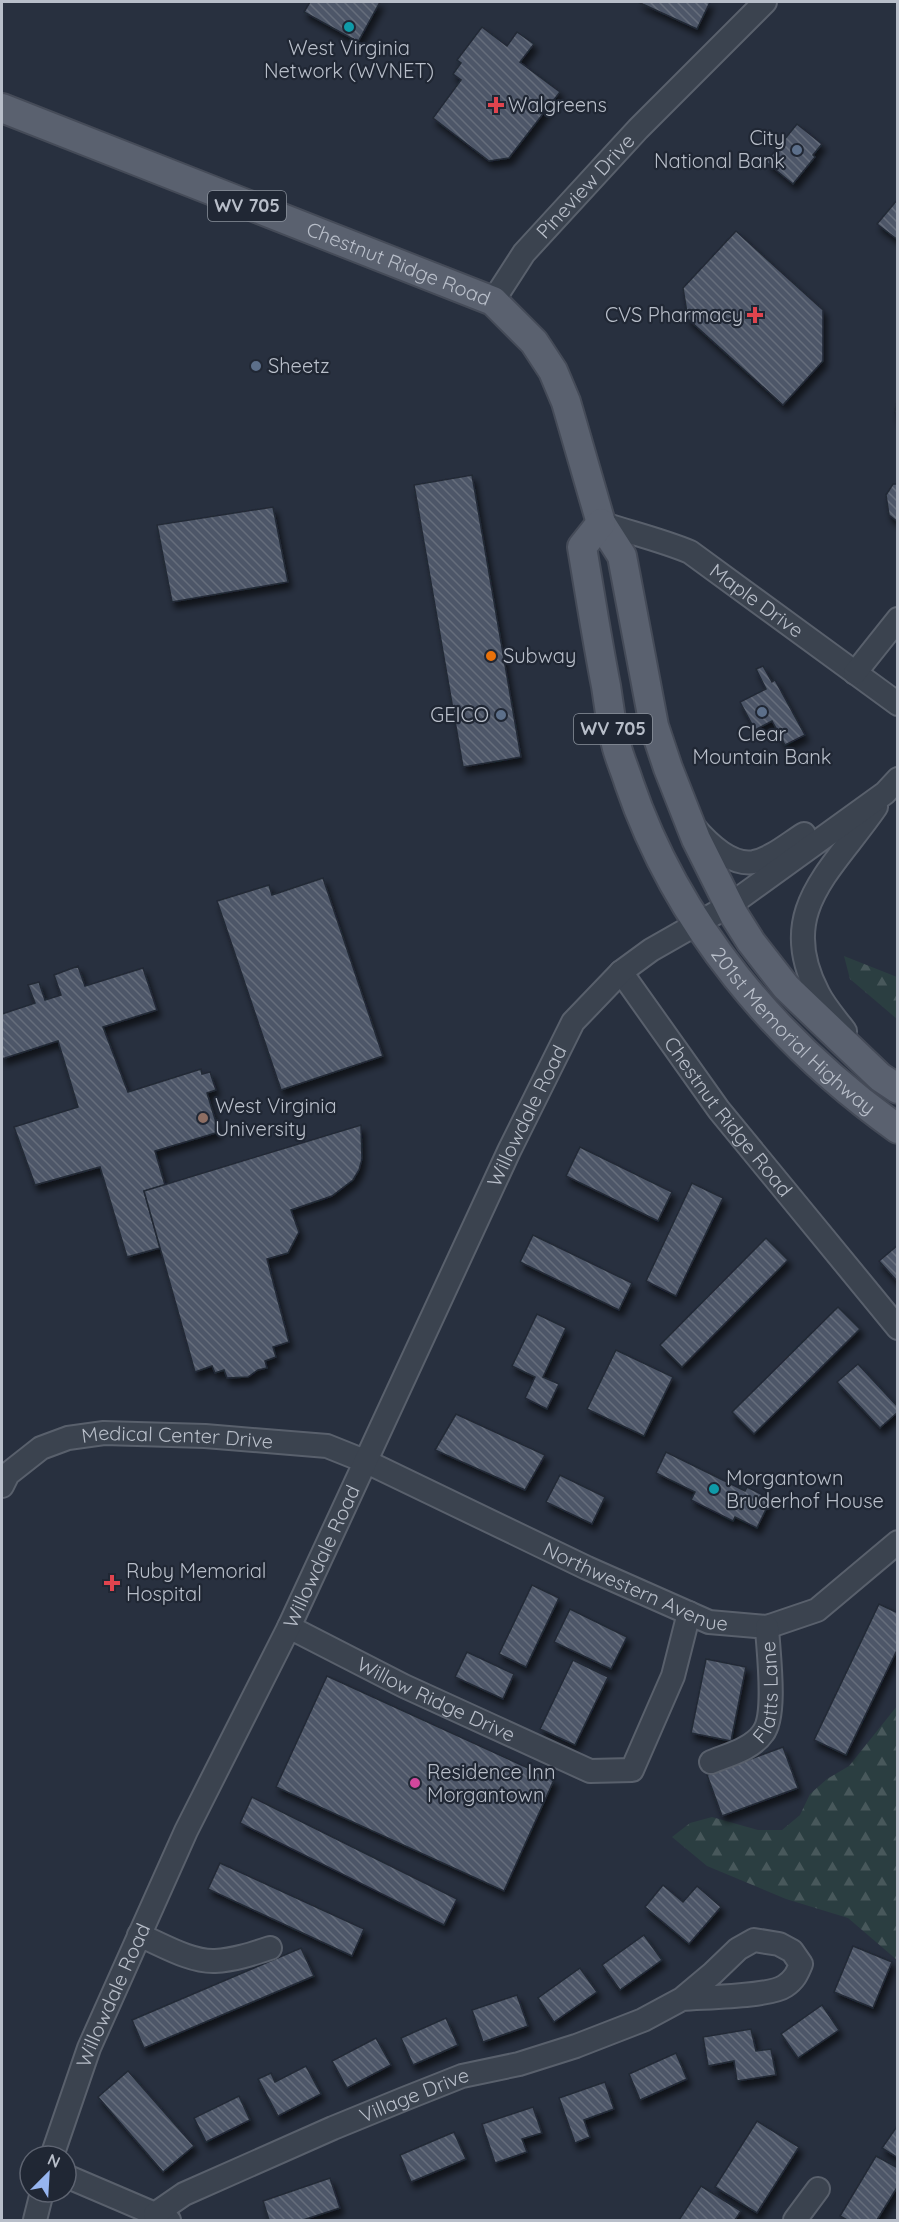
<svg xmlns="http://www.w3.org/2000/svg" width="899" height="2222" font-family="Quicksand,sans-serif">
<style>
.forest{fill:url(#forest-firs)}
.building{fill:url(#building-back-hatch);stroke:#222936;stroke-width:1.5;filter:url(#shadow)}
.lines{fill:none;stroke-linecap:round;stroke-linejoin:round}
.minor-casing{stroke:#59606c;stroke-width:26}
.major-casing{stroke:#454b58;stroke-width:32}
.minor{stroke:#3b434f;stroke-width:22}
.major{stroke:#5a616f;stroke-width:28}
.culture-dot{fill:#0f9aa8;stroke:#202734;stroke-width:2}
.health-dot{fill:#e0444e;stroke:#202734;stroke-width:2}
.service-dot{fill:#5c6f8a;stroke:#202734;stroke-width:2}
.food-dot{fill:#e8710a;stroke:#202734;stroke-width:2}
.education-dot{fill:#8d6e63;stroke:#202734;stroke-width:2}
.hotel-dot{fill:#d1479c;stroke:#202734;stroke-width:2}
.labels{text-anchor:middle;stroke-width:4.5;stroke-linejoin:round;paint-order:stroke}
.shield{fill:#202734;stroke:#8a919c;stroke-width:1.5}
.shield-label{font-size:18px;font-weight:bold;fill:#b8bec9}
.poi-label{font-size:20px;fill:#b8bec9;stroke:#202734;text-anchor:start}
.street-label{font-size:20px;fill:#b8bec9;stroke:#202734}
</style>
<defs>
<pattern id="forest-firs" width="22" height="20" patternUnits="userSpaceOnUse" patternTransform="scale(1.5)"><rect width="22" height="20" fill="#2b3e41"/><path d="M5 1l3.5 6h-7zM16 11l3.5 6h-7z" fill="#48585b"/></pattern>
<pattern id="building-back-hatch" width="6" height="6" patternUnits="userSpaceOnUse" patternTransform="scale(1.5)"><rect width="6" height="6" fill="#4e5767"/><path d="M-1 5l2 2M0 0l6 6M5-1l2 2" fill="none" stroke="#656d7b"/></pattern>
<filter id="shadow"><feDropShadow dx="3.5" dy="6" stdDeviation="3" flood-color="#0009"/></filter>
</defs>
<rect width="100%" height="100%" fill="#28303f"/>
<g class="forest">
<polygon points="844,956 897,977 897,1019 850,979"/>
<polygon points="897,1706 897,1960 848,1918 786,1899 707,1866 672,1837 690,1823 712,1817 758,1830 782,1830 800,1815 810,1794 827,1779 849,1766"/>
</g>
<g class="building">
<polygon points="310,2 380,2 358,42 304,12"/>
<polygon points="638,2 710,2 697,29"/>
<polygon points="482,27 507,46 517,32 534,44 520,62 560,92 509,158 489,161 433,118 461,80 453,74 461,63 457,60"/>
<polygon points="797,124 822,144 813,155 815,157 793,184 766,162"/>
<polygon points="898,199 898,240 877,224"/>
<polygon points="736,231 823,310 823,361 783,405 688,319 683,288"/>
<polygon points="898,397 898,421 895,412"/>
<polygon points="472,475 521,757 463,767 414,485"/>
<polygon points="893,484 898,484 898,522 889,515 886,495"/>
<polygon points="273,507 288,582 172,602 157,525"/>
<polygon points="763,666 772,682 775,680 805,735 785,745 772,721 755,730 740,702 766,689 756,669"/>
<polygon points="323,878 383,1056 281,1090 217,901 269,885 272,895"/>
<polygon points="78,966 85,986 143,968 157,1010 103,1027 128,1092 201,1069 202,1074 210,1072 216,1090 207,1093 219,1132 155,1151 165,1185 144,1191 160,1248 127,1257 100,1167 35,1185 14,1127 78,1107 58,1041 2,1059 2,1014 35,1003 28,985 39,982 45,1000 61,995 54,975"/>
<polygon points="361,1125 362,1159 359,1170 353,1180 332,1196 291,1210 299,1232 288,1253 267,1259 289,1342 273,1347 276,1357 265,1361 267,1368 258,1370 248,1377 227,1378 224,1370 215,1373 212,1366 195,1372 144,1191"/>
<polygon points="580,1147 672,1192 658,1221 566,1176"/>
<polygon points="692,1183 723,1198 676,1296 646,1281"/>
<polygon points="533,1235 632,1283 619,1310 520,1262"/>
<polygon points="766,1238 788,1260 682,1367 660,1345"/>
<polygon points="898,1245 898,1282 879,1261"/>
<polygon points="838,1307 860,1329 754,1434 732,1412"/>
<polygon points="537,1314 566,1328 543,1377 559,1384 547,1409 525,1398 535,1377 512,1366"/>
<polygon points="616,1350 673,1377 644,1436 587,1409"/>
<polygon points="858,1364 898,1407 898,1412 880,1428 837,1382"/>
<polygon points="456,1414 545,1455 525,1490 435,1450"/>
<polygon points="666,1452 745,1491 747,1487 771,1499 757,1528 735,1517 733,1521 691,1500 695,1492 656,1473"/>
<polygon points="560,1475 605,1497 592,1524 546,1502"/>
<polygon points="532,1585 559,1598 526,1667 499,1654"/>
<polygon points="879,1604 898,1613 898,1648 846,1755 814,1740"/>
<polygon points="570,1609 627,1637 611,1669 554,1642"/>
<polygon points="467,1652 514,1674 503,1699 455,1677"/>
<polygon points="706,1659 746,1667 731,1741 691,1733"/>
<polygon points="573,1660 608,1677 575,1745 540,1729"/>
<polygon points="327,1676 554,1780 504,1891 276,1787"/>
<polygon points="783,1747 798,1788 722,1816 707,1775"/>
<polygon points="252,1797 457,1899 444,1925 240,1823"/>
<polygon points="220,1863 364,1929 352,1956 208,1889"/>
<polygon points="663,1885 683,1902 697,1886 721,1907 689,1944 645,1907"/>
<polygon points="644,1935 662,1960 620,1990 602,1965"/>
<polygon points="853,1946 892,1962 873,2008 834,1992"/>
<polygon points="301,1948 314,1976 144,2048 132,2020"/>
<polygon points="580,1968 597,1992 554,2022 538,1998"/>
<polygon points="517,1995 528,2026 483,2042 472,2010"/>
<polygon points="822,2005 839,2030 798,2058 781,2034"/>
<polygon points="446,2018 458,2045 413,2065 401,2038"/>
<polygon points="751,2029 756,2051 771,2049 776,2075 737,2081 734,2061 708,2066 703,2037"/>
<polygon points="376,2038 391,2065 347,2088 332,2061"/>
<polygon points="676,2053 687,2079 640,2100 629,2074"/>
<polygon points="306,2066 321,2094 278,2116 258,2079 271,2073 275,2082"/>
<polygon points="128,2071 194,2146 163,2172 98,2097"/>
<polygon points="605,2082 614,2109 584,2120 590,2137 575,2143 559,2098"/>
<polygon points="239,2096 250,2120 206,2142 194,2118"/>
<polygon points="533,2107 542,2133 522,2139 527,2152 495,2163 482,2124"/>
<polygon points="757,2121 799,2147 757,2213 715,2187"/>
<polygon points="898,2125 898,2158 882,2148"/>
<polygon points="454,2132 466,2159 411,2182 400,2155"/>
<polygon points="876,2156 898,2168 898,2186 877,2220 847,2220 840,2216"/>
<polygon points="330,2178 340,2208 303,2220 269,2220 263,2201"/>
<polygon points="701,2186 741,2211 735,2220 679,2220"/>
</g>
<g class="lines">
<defs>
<g id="minor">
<path id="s1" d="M493 301 524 253 638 129 765 2"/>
<path id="s2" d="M601 523C631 533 661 540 690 552L898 704"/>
<polyline points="855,673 898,619"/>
<path d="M694 827C707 842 731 866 754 862 772 858 788 844 804 834"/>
<path id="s3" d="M621 972 719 1110 898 1328"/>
<path d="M845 1031C836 1019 825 1007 818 993 775 911 832 871 876 807"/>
<path id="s4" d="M2 1486 8 1474 41 1448 68 1438 104 1433 205 1436 327 1446 367 1462 587 1568 709 1622 767 1627 817 1610 898 1542"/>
<path id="s5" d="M289 1627 404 1686 590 1771 632 1770 673 1676 689 1613"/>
<path id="s6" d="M711 1762C728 1755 752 1749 763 1733 777 1715 768 1651 767 1627"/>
<path d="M139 1935C161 1944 190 1962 215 1961 234 1960 252 1954 270 1948"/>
<path id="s7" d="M52 2156 89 2048 186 1831 289 1627 509 1151 573 1022 621 972 651 950 730 905 885 793 898 779"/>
<polyline points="66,2176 169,2220"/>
<path id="s8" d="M155 2214 184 2194 333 2128 404 2099 462 2076 519 2064 576 2046 643 2020 682 1999 713 1973 738 1949 754 1940 779 1944 792 1951 801 1964C797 1974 794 1980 785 1986 769 1997 704 1997 682 1999"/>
<polyline points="35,2220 42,2192"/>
<polyline points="795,2220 818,2189"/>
</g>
<g id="major">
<path id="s9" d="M2 108 493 301 534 342 553 371 566 402 601 523 622 556 654 726 668 768 696 839 734 915 751 942 786 987 880 1077 898 1089"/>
<path id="s10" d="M601 523 582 547C590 594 597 640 606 686 609 705 611 725 616 744 619 757 625 770 629 783 677 924 777 1043 898 1129"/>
</g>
</defs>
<use href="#minor" class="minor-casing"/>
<use href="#major" class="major-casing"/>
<use href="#minor" class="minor"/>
<use href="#major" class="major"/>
</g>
<g class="culture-dot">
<circle cx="349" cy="27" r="6"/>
<circle cx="714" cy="1489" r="6"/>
</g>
<g class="health-dot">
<path d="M493 96h6v6h6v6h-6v6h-6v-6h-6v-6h6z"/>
<path d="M752 306h6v6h6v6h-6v6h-6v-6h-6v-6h6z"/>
<path d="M109 1574h6v6h6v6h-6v6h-6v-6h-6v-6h6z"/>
</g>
<g class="service-dot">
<circle cx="797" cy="150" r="6"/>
<circle cx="256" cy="366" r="6"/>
<circle cx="762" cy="712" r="6"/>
<circle cx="501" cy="715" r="6"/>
</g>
<circle class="food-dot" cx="491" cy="656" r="6"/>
<circle class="education-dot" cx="203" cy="1118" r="6"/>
<circle class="hotel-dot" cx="415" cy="1783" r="6"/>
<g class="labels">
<g class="shield">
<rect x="208" y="191" width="78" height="30" rx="4.5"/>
<rect x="574" y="714" width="78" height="30" rx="4.5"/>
</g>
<g class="shield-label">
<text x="247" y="212">WV 705</text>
<text x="613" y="735">WV 705</text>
</g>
<g class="poi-label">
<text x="349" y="55" text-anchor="middle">West Virginia<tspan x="349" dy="23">Network (WVNET)</tspan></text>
<text x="508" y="112">Walgreens</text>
<text x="785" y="145" text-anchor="end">City<tspan x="785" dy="23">National Bank</tspan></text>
<text x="743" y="322" text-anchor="end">CVS Pharmacy</text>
<text x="268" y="373">Sheetz</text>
<text x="503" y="663">Subway</text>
<text x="489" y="722" text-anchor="end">GEICO</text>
<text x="762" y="741" text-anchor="middle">Clear<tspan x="762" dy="23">Mountain Bank</tspan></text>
<text x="215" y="1113">West Virginia<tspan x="215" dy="23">University</tspan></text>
<text x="726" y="1485">Morgantown<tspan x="726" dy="23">Bruderhof House</tspan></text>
<text x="126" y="1578">Ruby Memorial<tspan x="126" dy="23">Hospital</tspan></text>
<text x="427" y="1779">Residence Inn<tspan x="427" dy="23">Morgantown</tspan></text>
</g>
<g class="street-label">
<text dy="7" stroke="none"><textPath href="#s1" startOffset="148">Pineview Drive</textPath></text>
<text dy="7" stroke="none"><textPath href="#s9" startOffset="426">Chestnut Ridge Road</textPath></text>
<text dy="7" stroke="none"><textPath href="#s2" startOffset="176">Maple Drive</textPath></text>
<text dy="7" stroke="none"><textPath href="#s10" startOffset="573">201st Memorial Highway</textPath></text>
<text dy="7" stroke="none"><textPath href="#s7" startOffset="1144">Willowdale Road</textPath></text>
<text dy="7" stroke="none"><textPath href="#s3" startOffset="180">Chestnut Ridge Road</textPath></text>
<text dy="7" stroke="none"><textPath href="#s4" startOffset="194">Medical Center Drive</textPath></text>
<text dy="7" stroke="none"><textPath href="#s7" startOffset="658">Willowdale Road</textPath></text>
<text dy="7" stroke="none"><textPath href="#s4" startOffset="684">Northwestern Avenue</textPath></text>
<text dy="7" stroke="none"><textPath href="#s6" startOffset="102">Flatts Lane</textPath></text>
<text dy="7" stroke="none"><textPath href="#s5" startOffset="164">Willow Ridge Drive</textPath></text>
<text dy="7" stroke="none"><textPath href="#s7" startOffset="172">Willowdale Road</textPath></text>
<text dy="7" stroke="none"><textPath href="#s8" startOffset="286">Village Drive</textPath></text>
</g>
</g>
<rect width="899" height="2222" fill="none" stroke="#b8bec9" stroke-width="6"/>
<g transform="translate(48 2174) rotate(24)"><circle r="28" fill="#202734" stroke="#5d6370" stroke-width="1.5"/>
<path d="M0-4.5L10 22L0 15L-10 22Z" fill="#96b5f0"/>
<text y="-9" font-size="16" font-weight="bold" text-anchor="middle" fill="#b8bec9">N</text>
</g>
</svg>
